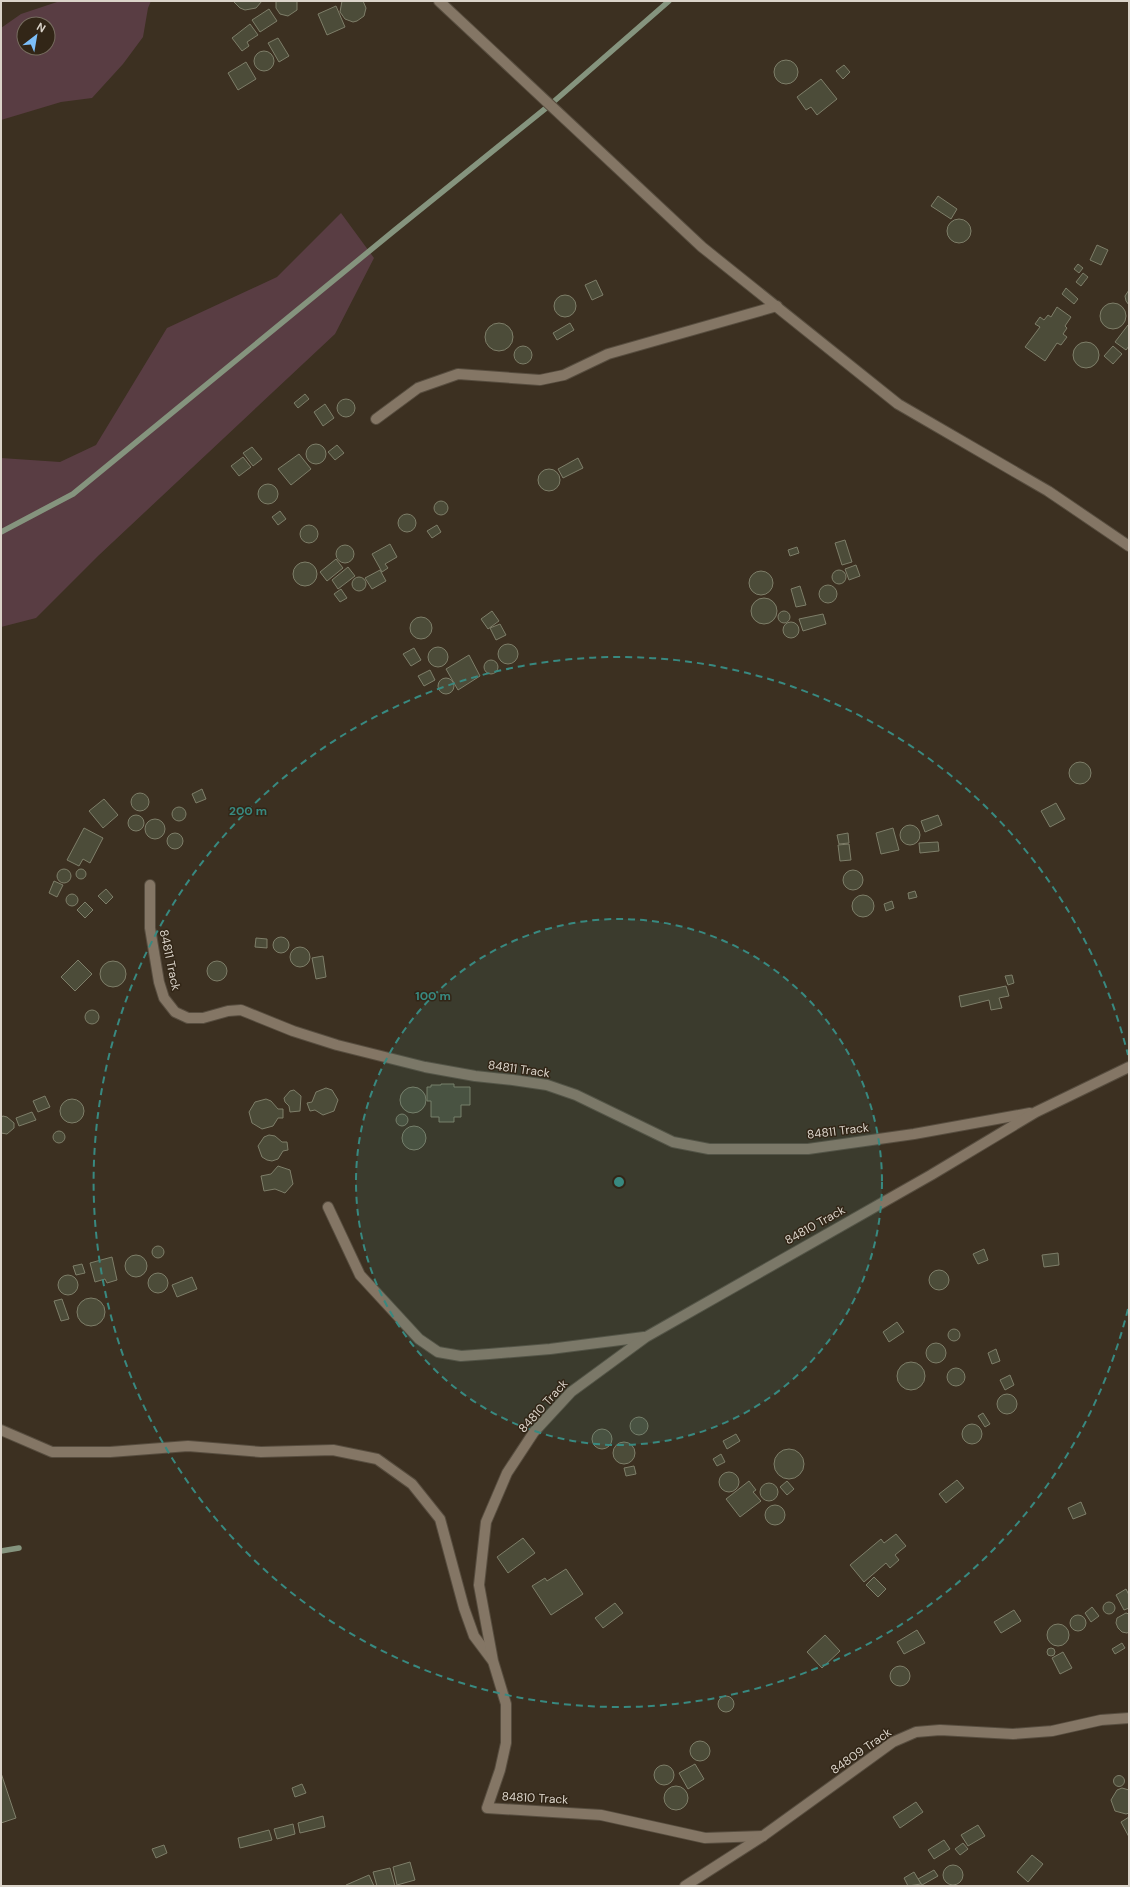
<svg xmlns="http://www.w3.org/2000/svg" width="1130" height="1887" font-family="'DM Sans',sans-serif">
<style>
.green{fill:#593d43;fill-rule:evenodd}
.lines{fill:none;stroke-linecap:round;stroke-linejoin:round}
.stream{stroke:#85947e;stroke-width:5.5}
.building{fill:#4c4c39;stroke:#7e7e69}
.street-casing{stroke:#574d3f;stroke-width:12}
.secondary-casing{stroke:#574d3f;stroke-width:12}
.street{stroke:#847665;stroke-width:10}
.secondary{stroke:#847665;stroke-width:10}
.ring{fill:none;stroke:#388980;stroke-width:2;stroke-dasharray:7 5}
.labels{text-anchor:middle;stroke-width:3;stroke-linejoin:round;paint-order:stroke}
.street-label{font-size:12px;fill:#dbd4ca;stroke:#322617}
.centre{fill:#388980;stroke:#322617;stroke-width:2}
.ring-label{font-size:12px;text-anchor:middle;font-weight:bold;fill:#388980;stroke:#322617;stroke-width:3;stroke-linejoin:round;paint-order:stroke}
</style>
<rect width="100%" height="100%" fill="#3c3021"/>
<g class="green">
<path d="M60 1H151L148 8 143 37 123 64 92 98 61 102 1 120V28L21 14ZM24 24H48V48H24Z"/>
<polygon points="341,213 374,258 335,334 98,556 36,618 1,627 1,458 60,462 96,445 167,328 277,277"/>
</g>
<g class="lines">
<g class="stream">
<polyline points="1,532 73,494 395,230 551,104 669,1"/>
<polyline points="1,1551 19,1548"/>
</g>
</g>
<g class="building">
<polygon points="233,1 262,1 256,8 245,10 240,8"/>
<polygon points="276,1 297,1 297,10 288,16 280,14 276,8"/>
<polygon points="342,1 363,1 366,8 364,16 357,21 353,22 345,19 340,12"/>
<polygon points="336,6 345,27 327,35 318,14"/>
<polygon points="269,9 277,21 260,32 252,20"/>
<polygon points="250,24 258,35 247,42 249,46 242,51 232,38"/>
<polygon points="278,38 289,56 279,62 268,43"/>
<circle cx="264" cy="61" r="10"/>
<circle cx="786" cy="72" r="12"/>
<polygon points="246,62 256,79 238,90 228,73"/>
<polygon points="844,65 850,72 843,79 836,71"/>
<polygon points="821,79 837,99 817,115 811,107 806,110 797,97"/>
<polygon points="938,196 957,209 951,219 931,206"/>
<circle cx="959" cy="231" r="12"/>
<polygon points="1097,245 1108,250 1101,265 1090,260"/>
<polygon points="1078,264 1083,268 1079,273 1074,269"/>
<polygon points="1083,273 1088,277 1081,286 1076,282"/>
<polygon points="596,280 603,295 592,300 585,285"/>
<polygon points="1066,288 1078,299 1074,304 1062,294"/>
<polygon points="1129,290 1129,305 1126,301 1125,296"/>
<circle cx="565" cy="306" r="11"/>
<circle cx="1113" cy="316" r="13"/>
<polygon points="1057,307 1071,317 1065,326 1067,328 1063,334 1067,337 1061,345 1057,343 1045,361 1025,347 1040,327 1035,324 1040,317 1044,320 1048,315 1051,317"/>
<polygon points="570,323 574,330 557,340 553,333"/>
<circle cx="499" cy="337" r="14"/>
<polygon points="1128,325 1129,326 1129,346 1126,350 1115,342"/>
<circle cx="1086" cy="355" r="13"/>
<polygon points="1113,346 1122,354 1113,364 1104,356"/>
<circle cx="523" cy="355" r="9"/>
<polygon points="305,394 309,399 298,408 294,403"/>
<circle cx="346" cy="408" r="9"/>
<polygon points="325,404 334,418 323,426 314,412"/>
<circle cx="316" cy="454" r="10"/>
<polygon points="337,445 344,453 335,460 328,452"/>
<polygon points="252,447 262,459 253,466 243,453"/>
<polygon points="299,454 311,469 291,485 278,469"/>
<polygon points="243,457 251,467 239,476 231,466"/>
<polygon points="578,458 583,468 563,478 558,469"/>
<circle cx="549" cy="480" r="11"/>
<circle cx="268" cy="494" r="10"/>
<circle cx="441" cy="508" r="7"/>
<polygon points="280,511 286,519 278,525 272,517"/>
<circle cx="407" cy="523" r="9"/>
<polygon points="437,525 441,532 432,538 427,531"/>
<circle cx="309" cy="534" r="9"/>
<polygon points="845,540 852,562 842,565 835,543"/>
<polygon points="390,544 397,557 385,564 388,568 382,572 372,554"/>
<circle cx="345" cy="554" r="9"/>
<polygon points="797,547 799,553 790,556 788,550"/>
<polygon points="336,559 343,568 327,581 320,572"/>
<circle cx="305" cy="574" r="12"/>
<polygon points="856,565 860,576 849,580 845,569"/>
<polygon points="348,567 355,576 338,589 332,580"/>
<circle cx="839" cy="577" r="7"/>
<polygon points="380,570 386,581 372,589 365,578"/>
<circle cx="761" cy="583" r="12"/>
<circle cx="359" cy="584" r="7"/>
<circle cx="828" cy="594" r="9"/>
<polygon points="800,586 806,605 796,607 791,589"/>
<polygon points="341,589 347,598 340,602 334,594"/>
<circle cx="764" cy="611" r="13"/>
<circle cx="784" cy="617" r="6"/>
<polygon points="492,611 499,621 488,629 481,619"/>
<polygon points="823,614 826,624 803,631 799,619"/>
<circle cx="421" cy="628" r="11"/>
<circle cx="791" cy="630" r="8"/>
<polygon points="500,624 506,635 496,640 490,628"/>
<circle cx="508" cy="654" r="10"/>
<circle cx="438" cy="657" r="10"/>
<polygon points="414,648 421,660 411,666 403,654"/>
<polygon points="469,655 480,676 458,690 446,669"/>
<circle cx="491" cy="667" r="7"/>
<polygon points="430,670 435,680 424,686 418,676"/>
<circle cx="446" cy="686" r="8"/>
<circle cx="1080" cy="773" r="11"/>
<polygon points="202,789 206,799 196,803 192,794"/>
<circle cx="140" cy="802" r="9"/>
<polygon points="104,799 118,815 103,828 89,811"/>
<polygon points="1056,803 1065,819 1050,827 1041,811"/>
<circle cx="179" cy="814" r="7"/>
<polygon points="938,815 942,825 925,832 921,821"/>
<circle cx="136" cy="823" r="8"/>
<circle cx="155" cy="829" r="10"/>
<circle cx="910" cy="835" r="10"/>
<polygon points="84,828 103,838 90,863 83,859 79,866 67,860"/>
<polygon points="893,828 899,850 881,854 876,833"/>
<circle cx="175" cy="841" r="8"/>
<polygon points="848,833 849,843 839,844 837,835"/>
<polygon points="938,842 939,851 920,853 919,843"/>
<polygon points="849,844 851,860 840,861 838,845"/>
<circle cx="64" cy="876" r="7"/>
<circle cx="81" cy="874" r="5"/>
<circle cx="853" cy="880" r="10"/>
<polygon points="54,881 63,885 57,897 49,893"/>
<polygon points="106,889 113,897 106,904 98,896"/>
<polygon points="915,891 917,897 909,899 908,893"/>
<circle cx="72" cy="900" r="6"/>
<circle cx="863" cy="906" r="11"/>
<polygon points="892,901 894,908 886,911 884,904"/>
<polygon points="85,902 93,910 85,918 77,910"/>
<circle cx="281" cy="945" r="8"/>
<polygon points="256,938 267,939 267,948 255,947"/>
<circle cx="300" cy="957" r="10"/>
<polygon points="323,956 326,977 316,979 312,958"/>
<polygon points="78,960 92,974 75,991 61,977"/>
<circle cx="217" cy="971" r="10"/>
<circle cx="113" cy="974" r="13"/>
<polygon points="1012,975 1014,983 1008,985 1005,976"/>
<polygon points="1006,986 1009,996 999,998 1002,1008 991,1010 989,1000 961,1007 959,996"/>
<circle cx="92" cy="1017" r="7"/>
<polygon points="441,1084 454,1084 454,1087 470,1087 470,1105 461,1105 461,1117 454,1117 454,1122 439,1122 439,1117 431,1117 431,1101 427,1101 427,1087 431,1087 431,1085 441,1085"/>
<circle cx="413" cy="1100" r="13"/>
<polygon points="326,1088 332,1090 338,1100 334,1111 323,1115 315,1110 310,1111 307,1103 312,1102 316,1092"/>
<polygon points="294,1090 301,1096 300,1111 290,1112 289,1106 285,1102 284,1098 290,1091"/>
<polygon points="45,1096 50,1107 38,1112 33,1101"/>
<polygon points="266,1099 271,1101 278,1109 283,1109 283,1118 278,1118 273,1126 262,1129 252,1123 249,1112 255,1102"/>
<circle cx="72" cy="1111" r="12"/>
<polygon points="32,1112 36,1120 19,1126 16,1118"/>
<circle cx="402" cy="1120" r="6"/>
<polygon points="3,1116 7,1117 14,1123 14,1128 7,1134 1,1133 1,1117"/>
<circle cx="414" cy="1138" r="12"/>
<circle cx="59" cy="1137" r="6"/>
<polygon points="269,1135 275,1136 282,1142 287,1142 288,1150 283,1151 278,1159 272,1161 267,1160 262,1157 258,1146 264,1137"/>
<polygon points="278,1166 290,1170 293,1184 285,1193 275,1189 264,1191 261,1176 271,1174"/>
<circle cx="158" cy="1252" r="6"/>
<polygon points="984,1249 988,1260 978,1264 973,1254"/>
<polygon points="1058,1253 1059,1265 1044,1267 1042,1255"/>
<circle cx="136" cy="1266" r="11"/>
<polygon points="112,1257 117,1280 107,1283 105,1279 95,1282 90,1263"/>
<polygon points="82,1264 85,1273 76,1275 73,1266"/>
<circle cx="939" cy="1280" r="10"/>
<circle cx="158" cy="1283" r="10"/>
<circle cx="68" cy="1285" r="10"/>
<polygon points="192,1277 197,1289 177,1297 172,1285"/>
<circle cx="91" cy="1312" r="14"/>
<polygon points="62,1299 69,1319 61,1321 54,1301"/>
<polygon points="897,1322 904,1332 889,1342 883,1332"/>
<circle cx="954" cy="1335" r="6"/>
<circle cx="936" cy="1353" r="10"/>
<polygon points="996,1349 1000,1361 992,1364 988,1353"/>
<circle cx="911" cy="1376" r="14"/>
<circle cx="956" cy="1377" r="9"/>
<polygon points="1010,1375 1014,1385 1005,1390 1000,1380"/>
<circle cx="1007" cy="1404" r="10"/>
<polygon points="983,1413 990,1424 985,1427 978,1416"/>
<circle cx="639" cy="1426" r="9"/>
<circle cx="972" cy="1434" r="10"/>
<circle cx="602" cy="1439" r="10"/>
<polygon points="736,1434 740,1441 727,1449 723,1441"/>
<circle cx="624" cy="1453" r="11"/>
<circle cx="789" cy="1464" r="15"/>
<polygon points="721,1454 725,1462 717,1466 713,1459"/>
<polygon points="634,1466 636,1474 626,1476 624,1468"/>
<circle cx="729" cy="1482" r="10"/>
<polygon points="957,1480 964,1488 946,1503 939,1494"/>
<polygon points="749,1481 756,1490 753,1492 761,1501 740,1517 726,1499"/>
<polygon points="787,1481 794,1489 787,1495 780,1487"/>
<circle cx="769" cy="1492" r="9"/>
<polygon points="1081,1502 1086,1514 1073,1519 1068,1508"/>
<circle cx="775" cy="1515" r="10"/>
<polygon points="896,1534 906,1546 895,1555 899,1560 890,1568 886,1563 864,1582 850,1565 881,1539 884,1543"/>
<polygon points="523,1538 535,1553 508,1573 497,1557"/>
<polygon points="566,1569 583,1594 551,1615 532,1586 545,1578 547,1581"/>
<polygon points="874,1577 886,1589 878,1597 866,1585"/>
<polygon points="1126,1589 1129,1595 1129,1608 1124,1610 1116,1595"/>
<circle cx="1109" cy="1608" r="6"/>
<polygon points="615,1603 623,1613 603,1628 595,1618"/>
<polygon points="1092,1607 1099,1616 1091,1622 1085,1613"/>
<polygon points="1014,1610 1021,1621 1001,1633 994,1622"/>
<polygon points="1126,1613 1129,1614 1129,1632 1127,1633 1122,1632 1118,1628 1116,1623 1117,1618"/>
<circle cx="1078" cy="1623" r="8"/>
<circle cx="1058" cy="1635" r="11"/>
<polygon points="917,1630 925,1643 904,1654 897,1642"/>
<polygon points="825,1635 840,1651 822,1668 807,1652"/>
<polygon points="1122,1643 1125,1648 1115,1654 1112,1649"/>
<circle cx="1051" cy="1652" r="4"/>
<polygon points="1063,1652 1072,1668 1060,1674 1052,1658"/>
<circle cx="900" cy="1676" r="10"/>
<circle cx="726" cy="1704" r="8"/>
<circle cx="700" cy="1751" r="10"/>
<polygon points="695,1764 704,1779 688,1789 679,1773"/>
<circle cx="664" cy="1775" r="10"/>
<polygon points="1,1773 16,1818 1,1823"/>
<circle cx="1119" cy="1781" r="5.5"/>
<polygon points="302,1784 306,1793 295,1797 292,1788"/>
<circle cx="676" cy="1798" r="12"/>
<polygon points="1122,1788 1129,1790 1129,1813 1126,1814 1115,1811 1111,1800 1117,1790"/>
<polygon points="916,1802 923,1812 900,1828 893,1817"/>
<polygon points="323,1816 325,1827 300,1833 298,1823"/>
<polygon points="1129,1817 1129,1837 1121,1822"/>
<polygon points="293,1824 295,1834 277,1839 274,1829"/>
<polygon points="978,1825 985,1836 968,1846 961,1835"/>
<polygon points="269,1830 272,1840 240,1848 238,1838"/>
<polygon points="944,1840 950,1849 934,1859 928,1850"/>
<polygon points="963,1843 968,1849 960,1855 955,1849"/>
<polygon points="164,1845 167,1853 156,1858 152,1849"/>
<polygon points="1032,1855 1043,1864 1028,1882 1017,1872"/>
<polygon points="410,1862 415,1880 397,1885 393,1867"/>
<circle cx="953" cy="1875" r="10"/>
<polygon points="390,1868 395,1886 377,1886 373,1872"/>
<polygon points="934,1870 938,1876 922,1885 918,1879"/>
<polygon points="914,1872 921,1884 908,1886 904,1878"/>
<polygon points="369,1875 374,1886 346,1886 346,1885"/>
</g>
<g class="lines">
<defs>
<g id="street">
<polyline points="376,419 418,388 458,374 540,380 564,375 608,354 777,306"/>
<polyline points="150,885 150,928 159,982 164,998 175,1012 188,1018 203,1018 228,1011 241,1010 293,1031 337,1045 425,1067 475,1076 513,1080 547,1085 576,1095 673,1142 709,1149 808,1149 914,1134 1030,1113"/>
<polyline points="328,1207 360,1275 419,1339 438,1352 461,1356 489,1354 550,1349 644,1337"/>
<polyline points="1,1430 52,1452 110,1452 188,1446 261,1452 333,1450 377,1459 412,1484 440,1519 464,1608 474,1636 492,1660"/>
<polyline points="763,1836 705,1838 601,1815 487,1808 500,1770 506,1743 506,1704 493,1661 479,1585 486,1522 507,1473 534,1432 571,1392 646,1337 931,1175 1036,1112 1129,1067"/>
<polyline points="685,1886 763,1836 893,1742 916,1732 940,1730 1013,1734 1052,1731 1101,1720 1129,1718"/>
</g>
<polyline id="secondary" points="439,1 702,247 898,404 1048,491 1129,546"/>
</defs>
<use href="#street" class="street-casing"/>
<use href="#secondary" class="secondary-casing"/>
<use href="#street" class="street"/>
<use href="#secondary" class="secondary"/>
</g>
<circle cx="619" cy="1182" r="263" fill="#388980" fill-opacity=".12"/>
<g class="ring">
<circle cx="619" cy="1182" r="263"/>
<path d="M1128 1309A525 525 0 1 1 1128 1055"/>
</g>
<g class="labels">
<g class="street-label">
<text transform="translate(170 960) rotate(78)" y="4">84811 Track</text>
<text transform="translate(519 1069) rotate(8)" y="4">84811 Track</text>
<text transform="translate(838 1131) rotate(-7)" y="4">84811 Track</text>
<text transform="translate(815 1225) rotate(-29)" y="4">84810 Track</text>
<text transform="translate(543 1406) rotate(-48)" y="4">84810 Track</text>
<text transform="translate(861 1751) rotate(-35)" y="4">84809 Track</text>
<text transform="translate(535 1798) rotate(3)" y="4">84810 Track</text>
</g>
</g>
<circle cx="619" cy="1182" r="6" class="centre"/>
<g class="ring-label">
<text x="248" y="815">200 m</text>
<text x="433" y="1000">100 m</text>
</g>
<rect width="1130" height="1887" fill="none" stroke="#dbd4ca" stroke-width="4"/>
<g transform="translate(36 36) rotate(31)"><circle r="19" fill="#322617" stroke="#766c5f"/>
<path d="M0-3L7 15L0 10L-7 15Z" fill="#7cbef9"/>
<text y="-6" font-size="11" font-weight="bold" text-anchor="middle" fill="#dbd4ca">N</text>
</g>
</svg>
